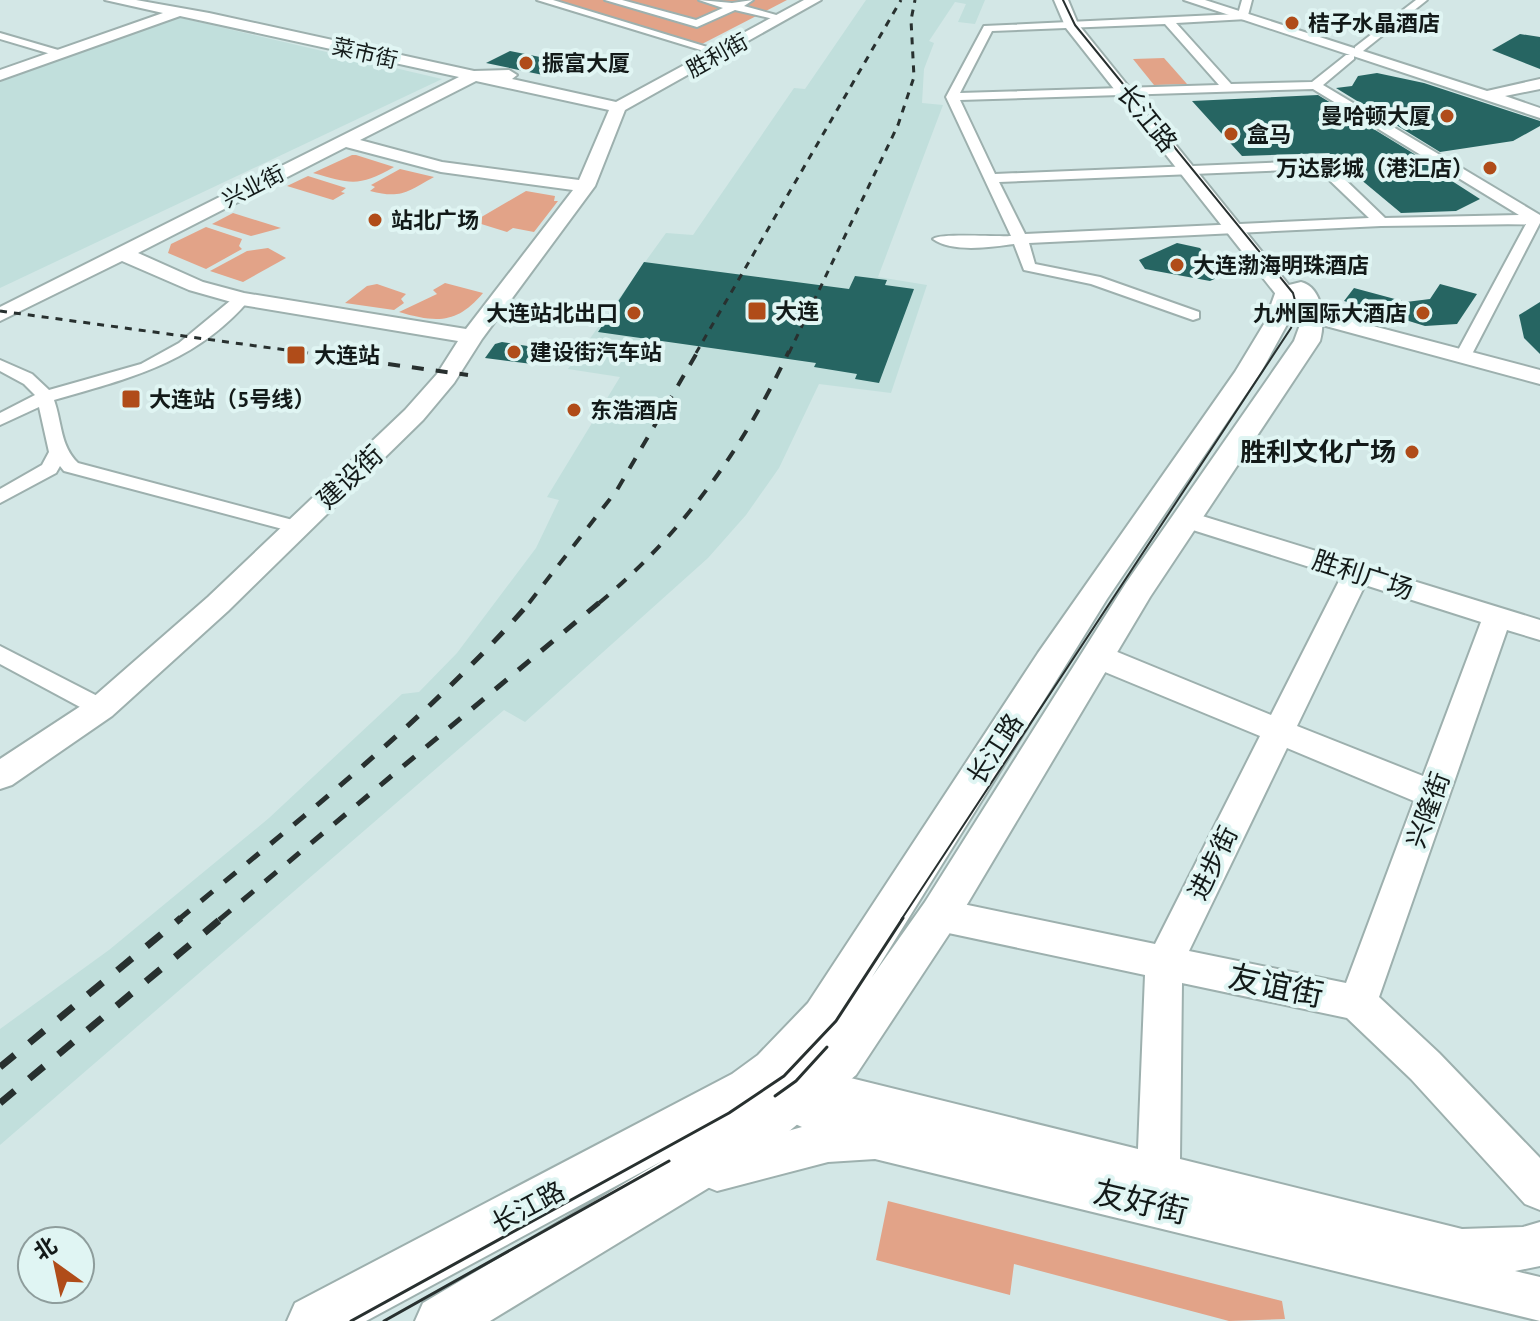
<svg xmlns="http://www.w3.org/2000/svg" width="1540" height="1321" font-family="'PT Sans','Noto Sans SC',sans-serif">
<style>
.built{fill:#c1dfdc}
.green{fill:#e2a388}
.building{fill:#266562}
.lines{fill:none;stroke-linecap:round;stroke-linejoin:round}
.street-casing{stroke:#9db0ae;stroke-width:4}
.secondary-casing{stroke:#9db0ae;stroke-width:4}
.primary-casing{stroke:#9db0ae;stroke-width:4}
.street{fill:#fff;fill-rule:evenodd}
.secondary{fill:#fff;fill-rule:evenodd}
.primary{fill:#fff;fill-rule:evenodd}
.tram-far1{stroke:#28302f;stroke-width:2}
.tram{stroke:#28302f;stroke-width:3}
.rail-far3{stroke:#28302f;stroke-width:3;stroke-dasharray:7 7;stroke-linecap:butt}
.rail-far2{stroke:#28302f;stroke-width:4;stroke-dasharray:12 12;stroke-linecap:butt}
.rail-far1{stroke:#28302f;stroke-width:5;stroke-dasharray:15 15;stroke-linecap:butt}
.rail{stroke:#28302f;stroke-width:7;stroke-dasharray:19 19;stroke-linecap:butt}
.poi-dot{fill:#b04c19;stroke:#e0f5f3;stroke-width:3}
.labels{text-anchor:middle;stroke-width:8;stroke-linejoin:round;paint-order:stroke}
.far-poi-label{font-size:22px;font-weight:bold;fill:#131a19;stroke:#e0f5f3;text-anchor:start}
.far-street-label{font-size:22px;fill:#131a19;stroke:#e0f5f3}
.street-label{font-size:26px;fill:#131a19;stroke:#e0f5f3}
.poi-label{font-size:26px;font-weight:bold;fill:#131a19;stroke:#e0f5f3;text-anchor:end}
.near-street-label{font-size:32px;fill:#131a19;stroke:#e0f5f3}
</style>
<rect width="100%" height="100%" fill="#d3e7e6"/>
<g class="built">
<polygon points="866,0 985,0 975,24 958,22 966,4 955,2 929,41 934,43 924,69 922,103 943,105 878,277 927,285 891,393 819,384 779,468 746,515 708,558 525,722 504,710 0,1145 0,1029 109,950 269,818 402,694 419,692 457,653 536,548 559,500 547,497 620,377 568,369 666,233 693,235 794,88 805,89"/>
<polygon points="177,17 442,79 0,288 0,82"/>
</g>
<g class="green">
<polygon points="542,0 787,0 702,44"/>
<polygon points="1164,58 1187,84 1154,85 1133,59"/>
<path d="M352 155H356L394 167C359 187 351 184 313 173Z"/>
<path d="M400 169 434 177C407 192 401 199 370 191L375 187 371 185Z"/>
<polygon points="308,176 346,188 341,192 345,193 333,200 287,186"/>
<polygon points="526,191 555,196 554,201 558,201 534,232 513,228 507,232 478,223 478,219"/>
<polygon points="233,213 281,228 251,236 212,224"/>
<polygon points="206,227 242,239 239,246 242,249 206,269 168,253 171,244"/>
<polygon points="268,248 286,258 243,282 210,271 247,251"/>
<path d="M445 283 483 293C457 324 437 323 399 312L437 294 433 290Z"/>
<polygon points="377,284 406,294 401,299 404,303 394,310 345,303 367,286"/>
<polygon points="888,1201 1282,1301 1285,1319 1229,1321 1014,1264 1010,1295 876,1260"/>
</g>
<g class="building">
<polygon points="1520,34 1540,37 1540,69 1492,50"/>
<polygon points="510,51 565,62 543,75 486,63"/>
<polygon points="1377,73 1424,83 1540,121 1540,126 1513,141 1440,152 1336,88 1352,86 1358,76"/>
<polygon points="1318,95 1416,155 1413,156 1480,199 1456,211 1401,213 1329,153 1242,156 1192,101"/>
<polygon points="1177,243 1200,248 1221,276 1210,281 1145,269 1139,260"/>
<polygon points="644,262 849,289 855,276 887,280 885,285 914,289 879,383 855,379 857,374 814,367 816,363 598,332"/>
<polygon points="1440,284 1477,294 1457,324 1425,326 1344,301 1354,288 1406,302 1430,299"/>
<polygon points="1540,302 1540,354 1524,338 1519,315"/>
<polygon points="502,342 534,347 541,353 532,364 485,358 495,344"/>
</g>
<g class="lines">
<defs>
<g id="street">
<polygon points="537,0 553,0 727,53 717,55"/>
<polygon points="605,0 622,0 696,20 723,8 699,0 732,3 753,0 744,6 787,18 782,21 735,10 697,27"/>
<path d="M1242 0H1252L1247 19 1176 23 1231 84 1312 82 1346 55H1354V59L1323 85 1540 215V223L1470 358 1464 359 1456 354 1526 224 1381 226 1029 243 1035 264 1100 277 1199 312V318L1193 320 1091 284 1024 270 1014 244C992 247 952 253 933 239 940 233 995 237 1011 236L946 97 984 26 1238 14ZM1165 24 1219 85 960 93 992 31ZM1313 89 1519 215 1385 218 1332 167 1314 161 995 174 960 100ZM1312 169 1322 173 1369 218 1025 234 999 182Z"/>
<polygon points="1416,0 1427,0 1363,51 1355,51 1355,47"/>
<polygon points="0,33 65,52 67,54 61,57 0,39"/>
<path d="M236 296 250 299C196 363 130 378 54 400 62 422 60 446 78 463L304 523 307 527 304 531H290L64 471 60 466 56 473 0 503V489L42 465 49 452 39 407 0 425V413L35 395 24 384 0 371V360L32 374 49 390 141 364 179 343Z"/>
<polygon points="0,646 109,702 112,708 109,714 93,714 0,664"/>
</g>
<g id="secondary">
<path d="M105 0H136L209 13 474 71 509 70 517 75 512 79 616 102 804 0H821L625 110 595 186 482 339 454 383 423 420 228 611 112 716 12 785 0 789V759L90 700 208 597 405 410 437 374 458 341 242 305 189 290 122 261 0 321V307L459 77 180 16 0 80V70L163 13ZM476 81 609 110 579 180 442 162 360 140ZM346 147 441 172 573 190 466 329 244 293 203 282 138 253Z"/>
<polygon points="1054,0 1068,0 1078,24 1292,289 1296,293 1292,297 1278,297 1066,28"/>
<polygon points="1184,0 1205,0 1487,91 1540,79 1540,89 1505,96 1540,108 1540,118"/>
<polygon points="1283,309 1312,310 1540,370 1540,384 1311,322 1275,320 1272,315 1275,310"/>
<path d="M1186 511 1540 620V640L1507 630 1379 997 1439 1053 1540 1158V1210L1525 1204 1411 1079 1347 1018 1182 983 1180 1159 1462 1229 1523 1227 1540 1222V1266L1515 1271 1540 1277V1321L875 1159 828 1162 717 1191 702 1185 696 1170 702 1155 802 1127 762 1109 756 1095 762 1081 778 1076 782 1067 796 1062 814 1069 1138 1149 1145 975 939 931 926 926 921 915 926 904 939 899 1155 944 1260 736 1088 665 1084 657 1088 649 1099 646 1110 649 1271 715 1341 577 1177 525 1173 519 1177 513ZM1365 585 1481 622 1423 776 1297 726ZM1287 748 1414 801 1346 983 1189 951Z"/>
</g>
<path id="primary" d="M1301 282C1324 288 1325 323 1320 341L1150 597 953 928 856 1075 756 1159 490 1321H415L423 1303 664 1160 366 1321H287L295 1303 732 1074 758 1055 808 1003 1038 653 1235 372 1264 324 1277 288ZM1296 308 1301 322 1294 341 1126 583 925 902 872 977 1107 599 1261 372Z"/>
</defs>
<use href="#street" class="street-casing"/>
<use href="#secondary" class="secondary-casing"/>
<use href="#primary" class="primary-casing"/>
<use href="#street" class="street"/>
<use href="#secondary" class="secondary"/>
<use href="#primary" class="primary"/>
<polyline class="tram-far1" points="901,920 1291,328 1297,308 1293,293 1075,25 1063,0"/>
<g class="tram">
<polyline points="775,1096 796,1081 827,1047"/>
<polyline points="351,1321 729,1113 784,1076 836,1021 903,918"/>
<polyline points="384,1321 669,1161"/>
</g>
<g class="rail-far3">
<polyline points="0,311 308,353"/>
<polyline points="696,353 901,0"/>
<polyline points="789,353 898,125 914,77 911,20 915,0"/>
</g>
<g class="rail-far2">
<polyline points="293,351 468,375"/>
<polyline points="529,603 617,490 698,351"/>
<path d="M599 603C683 533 743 449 789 351"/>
</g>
<g class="rail-far1">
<path d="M178 920C300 819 427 720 531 601"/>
<polyline points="219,920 601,601"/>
</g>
<g class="rail">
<polyline points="0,1067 181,918"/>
<polyline points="0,1103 222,918"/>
</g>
</g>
<g class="poi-dot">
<circle cx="1292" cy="23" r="8"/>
<circle cx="526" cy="63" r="8"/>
<circle cx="1447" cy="116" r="8"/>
<circle cx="1231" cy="134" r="8"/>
<circle cx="1490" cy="168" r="8"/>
<circle cx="375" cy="220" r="8"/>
<circle cx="1177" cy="265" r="8"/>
<rect x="747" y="301" width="20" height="20" rx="4"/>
<circle cx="634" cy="313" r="8"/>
<circle cx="1423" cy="313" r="8"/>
<circle cx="514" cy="352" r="8"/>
<rect x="286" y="345" width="20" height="20" rx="4"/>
<rect x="121" y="389" width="20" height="20" rx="4"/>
<circle cx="574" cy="410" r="8"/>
<circle cx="1412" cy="452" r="8"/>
</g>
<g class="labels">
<g class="far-poi-label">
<text x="1308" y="31">桔子水晶酒店</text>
<text x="542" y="71">振富大厦</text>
<text x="1431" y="124" text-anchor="end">曼哈顿大厦</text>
<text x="1247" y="142">盒马</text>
<text x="1474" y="176" text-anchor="end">万达影城（港汇店）</text>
<text x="391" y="228">站北广场</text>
<text x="1193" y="273">大连渤海明珠酒店</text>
<text x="775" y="319">大连</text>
<text x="618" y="321" text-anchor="end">大连站北出口</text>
<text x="1407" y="321" text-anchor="end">九州国际大酒店</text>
<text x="530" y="360">建设街汽车站</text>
<text x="314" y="363">大连站</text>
<text x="149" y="407">大连站（5号线）</text>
<text x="590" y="418">东浩酒店</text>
</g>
<g class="far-street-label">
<text transform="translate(365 53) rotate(13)" y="8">菜市街</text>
<text transform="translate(717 55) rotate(-29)" y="8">胜利街</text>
<text transform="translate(253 186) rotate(-27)" y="8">兴业街</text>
</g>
<g class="street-label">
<text transform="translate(1147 118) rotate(51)" y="9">长江路</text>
<text transform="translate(350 477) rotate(-43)" y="9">建设街</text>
<text transform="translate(1363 575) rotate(18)" y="9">胜利广场</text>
<text transform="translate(995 749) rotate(-57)" y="9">长江路</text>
<text transform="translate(1428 810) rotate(-70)" y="9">兴隆街</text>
<text transform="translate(1213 863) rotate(-64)" y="9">进步街</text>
<text transform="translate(528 1207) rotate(-28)" y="9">长江路</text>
</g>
<g class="poi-label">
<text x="1396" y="461">胜利文化广场</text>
</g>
<g class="near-street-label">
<text transform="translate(1276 986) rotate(12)" y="11">友谊街</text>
<text transform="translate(1141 1202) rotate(13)" y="11">友好街</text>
</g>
</g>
<g transform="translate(56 1265) rotate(327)"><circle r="38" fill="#e0f5f3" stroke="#8e9d9c" stroke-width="2"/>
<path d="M0-6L14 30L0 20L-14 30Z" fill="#b04c19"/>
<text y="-12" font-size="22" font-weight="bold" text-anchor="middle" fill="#131a19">北</text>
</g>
</svg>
